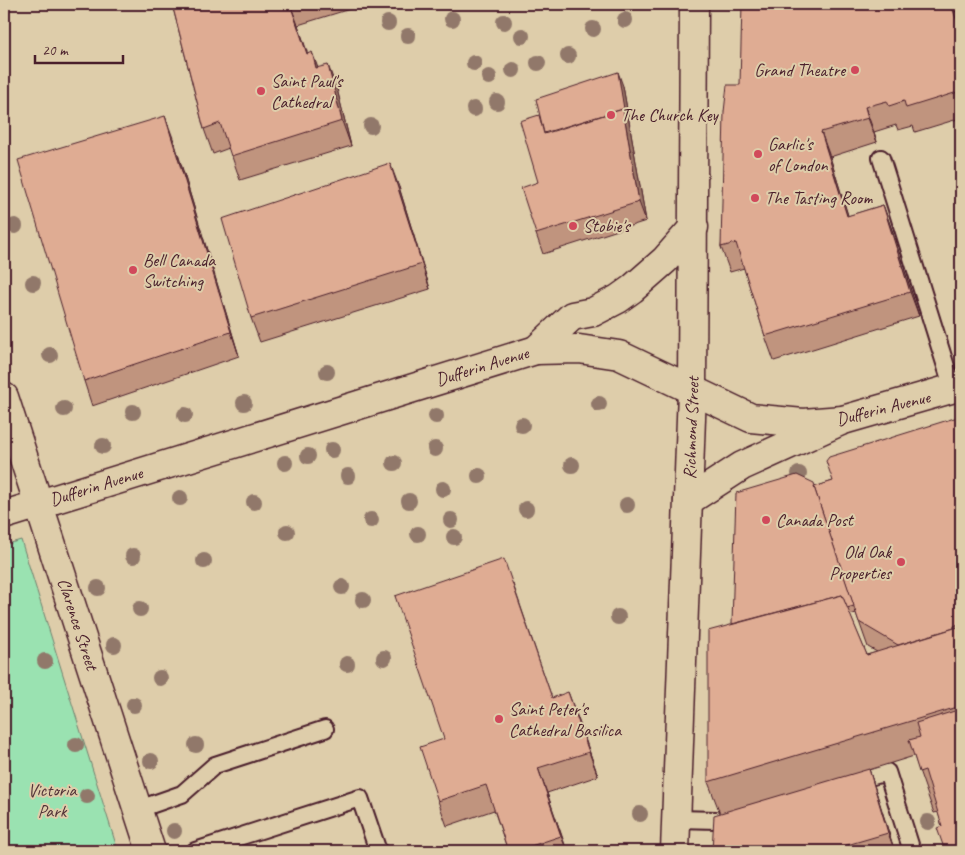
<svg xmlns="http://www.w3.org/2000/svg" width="965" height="855" font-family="Caveat,sans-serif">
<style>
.green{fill:#9ae2b1;stroke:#72806e}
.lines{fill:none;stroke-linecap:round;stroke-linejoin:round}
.service-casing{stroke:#4a1f2b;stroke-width:20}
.minor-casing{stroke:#4a1f2b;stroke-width:31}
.tertiary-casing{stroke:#4a1f2b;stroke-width:31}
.secondary-casing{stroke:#4a1f2b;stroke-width:31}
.service{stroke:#decdaa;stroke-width:16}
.minor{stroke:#decdaa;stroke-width:28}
.tertiary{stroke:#decdaa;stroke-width:28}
.secondary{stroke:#decdaa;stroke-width:28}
.tree{fill:#91786b}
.wall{fill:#c0947e;stroke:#4a1f2b;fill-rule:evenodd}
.shaded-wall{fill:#9c7867;stroke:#4a1f2b}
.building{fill:#dfac93;stroke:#4a1f2b}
.poi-dot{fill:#d1495b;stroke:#decdaa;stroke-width:2}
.labels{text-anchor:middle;stroke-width:4;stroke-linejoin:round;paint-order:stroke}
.poi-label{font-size:18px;fill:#4a1f2b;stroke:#decdaa;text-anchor:start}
.street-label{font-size:18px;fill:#4a1f2b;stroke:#decdaa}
.park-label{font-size:18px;fill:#523238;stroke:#decdaa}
</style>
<rect width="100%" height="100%" fill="#decdaa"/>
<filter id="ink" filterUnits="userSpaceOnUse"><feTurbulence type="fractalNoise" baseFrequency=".02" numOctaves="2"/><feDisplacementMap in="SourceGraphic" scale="10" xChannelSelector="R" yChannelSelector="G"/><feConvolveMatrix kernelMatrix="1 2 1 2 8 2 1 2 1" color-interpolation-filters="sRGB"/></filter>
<g filter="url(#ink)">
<polygon class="green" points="21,540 118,851 4,851 4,545"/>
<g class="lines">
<defs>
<g id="service">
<polyline points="881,158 953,389"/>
<polyline points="852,782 887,772 912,851"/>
<polyline points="139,809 182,794 215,765 325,729"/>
<polyline points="677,819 717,820 735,817"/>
<polyline points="195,851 360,798 378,851"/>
</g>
<polyline id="minor" points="4,397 151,851"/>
<polyline id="tertiary" points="4,515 536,350 579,349 619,355 751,418 803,423 843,420 961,386"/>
<g id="secondary">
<polyline points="536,350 572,316 593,312 618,299 632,289 665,260 694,227"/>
<polyline points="688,501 742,466 843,420"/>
<polyline points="675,851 692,391 694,4"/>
</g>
</defs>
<use href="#service" class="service-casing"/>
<use href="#minor" class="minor-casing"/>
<use href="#tertiary" class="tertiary-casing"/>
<use href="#secondary" class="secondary-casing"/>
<use href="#service" class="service"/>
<use href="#minor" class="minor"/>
<use href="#tertiary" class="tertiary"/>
<use href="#secondary" class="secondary"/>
</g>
<g class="tree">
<circle cx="452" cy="19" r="8"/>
<circle cx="625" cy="20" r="8"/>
<circle cx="504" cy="22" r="8"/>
<circle cx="388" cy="23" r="8"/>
<circle cx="593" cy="29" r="8"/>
<circle cx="408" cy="36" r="8"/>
<circle cx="522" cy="36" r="8"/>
<circle cx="568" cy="56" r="8"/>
<circle cx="474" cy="63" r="8"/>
<circle cx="538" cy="63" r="8"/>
<circle cx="513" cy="70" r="8"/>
<circle cx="489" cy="77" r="8"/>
<circle cx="497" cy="102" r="8"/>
<circle cx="474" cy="109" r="8"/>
<circle cx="371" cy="126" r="8"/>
<circle cx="15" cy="226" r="8"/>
<circle cx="33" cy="283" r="8"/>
<circle cx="50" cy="355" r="8"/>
<circle cx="327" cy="372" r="8"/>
<circle cx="244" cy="403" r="8"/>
<circle cx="599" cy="404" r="8"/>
<circle cx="64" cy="409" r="8"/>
<circle cx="133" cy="412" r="8"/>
<circle cx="185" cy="415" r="8"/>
<circle cx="436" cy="416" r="8"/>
<circle cx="522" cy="425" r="8"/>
<circle cx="103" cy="446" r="8"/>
<circle cx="435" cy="449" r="8"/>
<circle cx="332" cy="450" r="8"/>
<circle cx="308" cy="456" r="8"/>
<circle cx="285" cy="463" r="8"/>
<circle cx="394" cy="463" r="8"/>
<circle cx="572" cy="465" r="8"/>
<circle cx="799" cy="474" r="8"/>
<circle cx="348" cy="476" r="8"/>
<circle cx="479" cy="476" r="8"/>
<circle cx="443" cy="489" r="8"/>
<circle cx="180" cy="498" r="8"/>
<circle cx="409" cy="501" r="8"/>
<circle cx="254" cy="502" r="8"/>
<circle cx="627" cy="505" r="8"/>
<circle cx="526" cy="509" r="8"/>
<circle cx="371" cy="520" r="8"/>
<circle cx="451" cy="520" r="8"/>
<circle cx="287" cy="532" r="8"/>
<circle cx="418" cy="534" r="8"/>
<circle cx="454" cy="537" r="8"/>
<circle cx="133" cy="556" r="8"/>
<circle cx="204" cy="561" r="8"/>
<circle cx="342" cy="587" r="8"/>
<circle cx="98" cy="588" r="8"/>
<circle cx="363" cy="600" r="8"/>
<circle cx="140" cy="609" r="8"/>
<circle cx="618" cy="617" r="8"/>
<circle cx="114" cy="645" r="8"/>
<circle cx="384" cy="658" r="8"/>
<circle cx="45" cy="661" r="8"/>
<circle cx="347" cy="664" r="8"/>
<circle cx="160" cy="678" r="8"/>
<circle cx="134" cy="705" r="8"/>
<circle cx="76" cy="745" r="8"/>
<circle cx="196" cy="745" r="8"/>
<circle cx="151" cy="761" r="8"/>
<circle cx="87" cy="796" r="8"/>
<circle cx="640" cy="814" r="8"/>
<circle cx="928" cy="822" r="8"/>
<circle cx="174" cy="831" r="8"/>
</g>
<g class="wall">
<polygon points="172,4 352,4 353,8 298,25 307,53 318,68 337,89 351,146 240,180 229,148 213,154 204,129"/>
<polygon points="961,4 961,118 915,132 913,126 898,130 896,125 874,132 877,142 830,157 848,216 883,205 892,230 919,316 774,361 765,336 744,268 730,272 721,247 740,85"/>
<polygon points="623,86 646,221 543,254 536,234 538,182"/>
<polygon points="174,141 239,356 92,406 84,381"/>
<polygon points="399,187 430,289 260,342 251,318"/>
<path d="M961 416V851L942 826 938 812 934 813 914 756 869 770 873 782 893 846 876 851H712L720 813 708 782 732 624 815 487 833 481ZM856 613 868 647 877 652 867 655 850 615Z"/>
<polygon points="513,584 552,698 577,716 598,776 547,793 567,851 508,851 494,810 447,826 438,801 444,739"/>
</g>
<g class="shaded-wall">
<polygon points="290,4 298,25 316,78 307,54"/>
<polygon points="312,52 321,76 316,68"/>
<polygon points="328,65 337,89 351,146 342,121"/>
<polygon points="618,72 623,86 646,221 639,202 623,109"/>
<polygon points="865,107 874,132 877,142 868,118"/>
<polygon points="165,116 174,141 239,356 231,332"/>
<polygon points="821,132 830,157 856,241 847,216"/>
<polygon points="390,163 399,187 430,289 422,264"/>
<polygon points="883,205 892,230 919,316 910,292"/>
<polygon points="568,692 577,716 598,776 589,752"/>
<polygon points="538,768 547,793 567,851 561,836"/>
<polygon points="869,769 873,782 893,846 888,833"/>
</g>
<g class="building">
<polygon points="172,4 290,4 307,54 312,52 316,68 328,65 342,121 231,156 220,123 204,129"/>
<polygon points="742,4 951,4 961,33 961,91 906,108 904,101 889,106 887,101 865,107 868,118 821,132 847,216 883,205 910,292 765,336 736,243 721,247 724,112 727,85 740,85"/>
<polygon points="951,4 961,4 961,10 954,12"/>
<polygon points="618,72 625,115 623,109 544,133 536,99"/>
<polygon points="623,109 639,202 536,234 521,188 538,182 520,121 539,115 544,134"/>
<polygon points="165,116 231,332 84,381 18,160"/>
<polygon points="390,163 422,264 251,318 222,219"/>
<polygon points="961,416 961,623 954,626 954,628 898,645 859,622 814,487 833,481 826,461 829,457"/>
<polygon points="797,475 814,483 815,487 814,487 854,606 847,608 842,595 732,624 736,493"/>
<polygon points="504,559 552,698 568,692 589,752 538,768 561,836 516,851 508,851 486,785 438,801 420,747 444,739 395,596"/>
<polygon points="842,595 867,655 961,626 961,706 708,782 708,631"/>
<polygon points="961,709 961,851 945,851 937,828 942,826 925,770 919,772 909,740 920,737 916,723"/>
<polygon points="869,769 888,833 830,850 830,851 712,851 714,815"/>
<polygon points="898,846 899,851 880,851"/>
</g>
</g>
<g class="poi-dot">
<circle cx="855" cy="70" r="5"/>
<circle cx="261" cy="91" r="5"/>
<circle cx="611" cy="115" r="5"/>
<circle cx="758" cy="154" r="5"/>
<circle cx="755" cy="198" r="5"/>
<circle cx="573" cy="226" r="5"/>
<circle cx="133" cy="270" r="5"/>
<circle cx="766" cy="520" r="5"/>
<circle cx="901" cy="562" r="5"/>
<circle cx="499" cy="719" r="5"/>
</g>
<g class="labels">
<g class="poi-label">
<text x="845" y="76" text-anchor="end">Grand Theatre</text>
<text x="271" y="87">Saint Paul's<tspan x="271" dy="21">Cathedral</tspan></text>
<text x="621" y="121">The Church Key</text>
<text x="768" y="150">Garlic's<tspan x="768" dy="21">of London</tspan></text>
<text x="765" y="204">The Tasting Room</text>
<text x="583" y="232">Stobie's</text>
<text x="143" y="266">Bell Canada<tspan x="143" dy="21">Switching</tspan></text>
<text x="776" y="526">Canada Post</text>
<text x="891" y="558" text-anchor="end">Old Oak<tspan x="891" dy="21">Properties</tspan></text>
<text x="509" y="715">Saint Peter's<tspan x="509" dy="21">Cathedral Basilica</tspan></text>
</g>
<g class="street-label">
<text transform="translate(482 366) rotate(-17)" y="6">Dufferin Avenue</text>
<text transform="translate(883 408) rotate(-14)" y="6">Dufferin Avenue</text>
<text transform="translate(691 428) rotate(-88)" y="6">Richmond Street</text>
<text transform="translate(96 486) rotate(-17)" y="6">Dufferin Avenue</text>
<text transform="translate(78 624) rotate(72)" y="6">Clarence Street</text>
</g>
<g class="park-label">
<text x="52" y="796">Victoria<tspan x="52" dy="21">Park</tspan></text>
</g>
</g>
<rect width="965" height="855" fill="none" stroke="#decdaa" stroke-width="20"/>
<rect x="10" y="10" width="945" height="835" fill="none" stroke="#4a1f2b" stroke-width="2" filter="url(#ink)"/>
<path d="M35 55v8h88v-8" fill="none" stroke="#4a1f2b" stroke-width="2.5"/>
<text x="42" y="55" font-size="15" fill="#4a1f2b" stroke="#decdaa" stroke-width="4" paint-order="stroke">20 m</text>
</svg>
